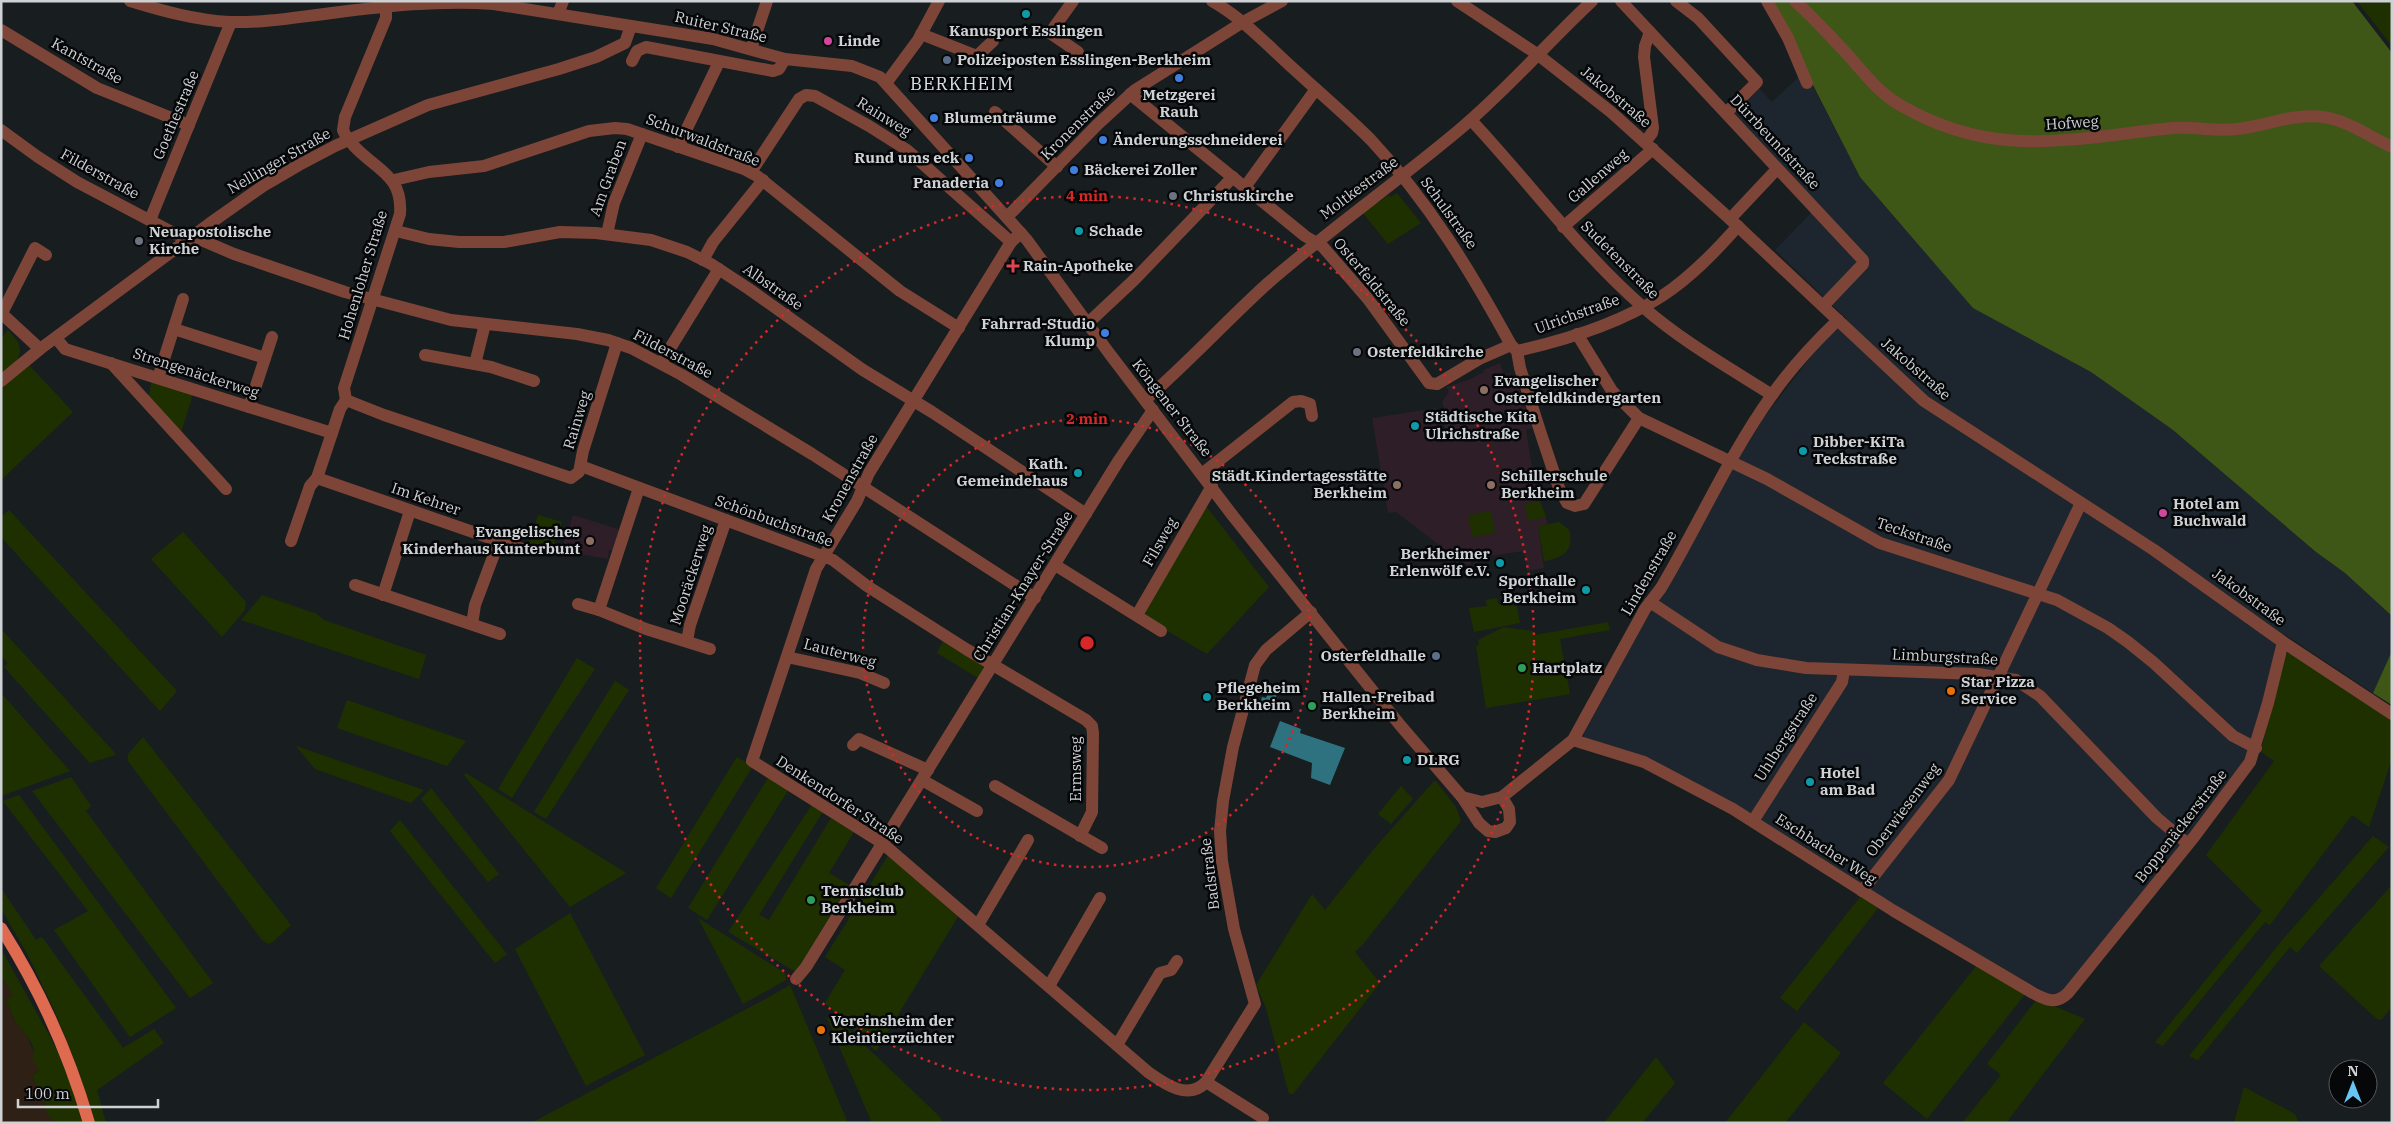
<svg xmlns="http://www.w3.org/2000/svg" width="2393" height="1124" font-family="'IBM Plex Serif',serif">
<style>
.built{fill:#1d262e}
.industrial{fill:#2e2014}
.education{fill:#2d1e28}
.green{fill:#1f3000}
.forest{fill:#3e5716}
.water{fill:#2d727e}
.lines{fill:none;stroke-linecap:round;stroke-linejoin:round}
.minor{stroke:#7d4538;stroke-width:12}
.major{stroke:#de6a4f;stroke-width:12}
.ring{fill:none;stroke:#d62828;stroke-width:2.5;stroke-dasharray:2.5 5}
.culture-dot{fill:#0f9aa8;stroke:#050708;stroke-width:2}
.hotel-dot{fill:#d1479c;stroke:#050708;stroke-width:2}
.service-dot{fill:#5c6f8a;stroke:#050708;stroke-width:2}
.shop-dot{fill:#3f7fe0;stroke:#050708;stroke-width:2}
.worship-dot{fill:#6b7280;stroke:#050708;stroke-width:2}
.health-dot{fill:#e0444e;stroke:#050708;stroke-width:2}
.education-dot{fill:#8d6e63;stroke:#050708;stroke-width:2}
.leisure-dot{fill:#2e9e5b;stroke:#050708;stroke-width:2}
.food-dot{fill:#e8710a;stroke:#050708;stroke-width:2}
.labels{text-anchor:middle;stroke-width:5;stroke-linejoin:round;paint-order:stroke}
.street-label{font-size:15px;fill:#cfd2d5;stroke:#050708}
.poi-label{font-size:15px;font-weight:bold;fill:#cfd2d5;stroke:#050708;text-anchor:start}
.quarter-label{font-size:18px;letter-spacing:1px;fill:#dae0e5;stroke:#050708}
.centre{fill:#d62828;stroke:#050708;stroke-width:2.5}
.ring-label{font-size:15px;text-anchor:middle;font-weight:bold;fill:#d62828;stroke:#050708;stroke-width:5;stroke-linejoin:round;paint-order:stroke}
</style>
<rect width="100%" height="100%" fill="#181d20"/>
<polygon class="built" points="1805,71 1860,177 1901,224 2051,350 2091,372 2173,430 2316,552 2345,573 2392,616 2392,651 2373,693 2284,634 2277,647 2264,703 2245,760 2193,831 2064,990 2054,995 2044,992 1909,914 1803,847 1584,738 1584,733 1648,616 1659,601 1724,483 1763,419 1828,334 1835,332 1847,319 1775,250 1809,215 1817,203 1731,112 1758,87 1772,102"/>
<polygon class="industrial" points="1,975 14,996 6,1000 14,1020 27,1036 35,1054 34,1060 39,1071 32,1075 44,1101 48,1116 56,1123 1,1123"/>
<g class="education">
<polygon points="1500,363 1504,375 1510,373 1514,383 1517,382 1532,428 1526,430 1532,467 1537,495 1548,524 1538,526 1544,568 1527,571 1524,551 1477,558 1473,559 1469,566 1462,562 1456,562 1452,555 1396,512 1388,513 1372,418 1437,408 1442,437 1446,437 1444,421 1447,417 1442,402 1449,392 1446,387 1468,380 1484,372 1483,370"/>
<polygon points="573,515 618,529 619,533 613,550 609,550 608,559 561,551"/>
</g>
<g class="green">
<polygon points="2357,1 2392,1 2392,46 2360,5"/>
<polygon points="1397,193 1421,223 1388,244 1363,213 1389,195 1391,197"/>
<path d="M8 330C16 339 24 346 18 358L19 360 1 375V339Z"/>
<polygon points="29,365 73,412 1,480 1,388"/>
<polygon points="152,381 193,394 181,433 148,397"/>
<polygon points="1540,501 1546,517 1528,521 1525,504"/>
<polygon points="1205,505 1269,587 1207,654 1148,620 1144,609"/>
<polygon points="9,510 177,691 160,711 1,537 1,517"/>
<polygon points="1491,511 1495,533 1472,537 1468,515"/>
<polygon points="538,515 562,522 553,547 541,548 529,544"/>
<path d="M1559 522 1569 530C1575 551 1562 558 1544 561L1538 526Z"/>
<polygon points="183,532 246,602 245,610 222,637 151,559"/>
<polygon points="262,595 317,614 324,620 426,655 419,679 241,620"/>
<polygon points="1497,598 1498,604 1517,606 1520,623 1474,632 1469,608 1487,606 1486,600"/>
<polygon points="1608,622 1610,630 1560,639 1570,694 1486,708 1476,646 1479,645 1478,640 1504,627 1533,631 1535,635"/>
<polygon points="1,629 115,753 115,755 90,763 4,667 8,663 1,656"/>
<polygon points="943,641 984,666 978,678 937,653"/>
<polygon points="2291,653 2392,719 2392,759 2369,827 2352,815 2270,925 2265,922 2163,1046 2155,1042 2262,911 2206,855 2274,761 2261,752 2283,655"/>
<polygon points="577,658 595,669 547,741 512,798 498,789"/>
<polygon points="615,681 629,690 546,819 534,812"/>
<polygon points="1,693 70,771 1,796"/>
<polygon points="347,700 466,741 447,766 337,728"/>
<polygon points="143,737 291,925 273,942 268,944 262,940 128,761 128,754"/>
<polygon points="296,746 424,790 411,803 315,769"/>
<polygon points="737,757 753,766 671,898 656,888"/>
<polygon points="466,773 626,873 570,907 464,775"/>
<polygon points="769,776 789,789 707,920 688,908"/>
<polygon points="71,777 91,806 86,811 213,983 190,998 32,791"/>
<polygon points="1435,780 1456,807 1461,821 1364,943 1355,952 1380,983 1293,1094 1289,1094 1266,1008 1256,985 1312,894 1325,910 1373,850"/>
<polygon points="1401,786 1413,799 1391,824 1378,814"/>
<polygon points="431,788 499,874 488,882 421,799"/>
<polygon points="19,795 176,1008 130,1037 54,930 88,911 3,801"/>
<polygon points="813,803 824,810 759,915 769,920 831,818 854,832 829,873 849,885 797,970 794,971 728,932"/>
<polygon points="400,820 507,954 495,963 390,831"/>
<polygon points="2373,836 2389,847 2297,953 2290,947 2198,1060 2189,1056 2284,938"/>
<polygon points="889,854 959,915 876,1051 825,1003 845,970 825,957"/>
<polygon points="2392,885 2392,1007 2381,1020 2377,1019 2319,966"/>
<polygon points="1,888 36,940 42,937 123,1048 154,1029 164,1043 97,1090 106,1123 94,1123 78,1070 55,1012 28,955 1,909"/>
<polygon points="1861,896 1879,907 1797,1011 1780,998"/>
<polygon points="570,913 645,1055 586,1086 515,949"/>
<polygon points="698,918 785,973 786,980 743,1004"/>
<path d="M1 949 53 1042 69 1078 83 1123H56L48 1116 44 1101 32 1075 39 1071 33 1060C39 1043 20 1031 14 1019 11 1013 9 1006 6 1000L13 996 1 975Z"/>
<polygon points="1977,965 2026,993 1927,1119 1883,1083"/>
<polygon points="790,985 848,1123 531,1123 771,996"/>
<polygon points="2037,999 2085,1019 2006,1123 1962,1123 2001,1075 1987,1064"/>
<polygon points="832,1014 940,1117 943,1123 872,1123 827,1018"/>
<polygon points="1804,1022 1841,1053 1785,1123 1725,1123"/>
<polygon points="1656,1057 1675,1083 1642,1123 1604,1123"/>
<polygon points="2244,1087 2295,1114 2299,1123 2234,1123"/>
</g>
<g class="forest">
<polygon points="1770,1 2352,1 2392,53 2392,616 2345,573 2316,552 2173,430 2091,372 1973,308 1860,177"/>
<polygon points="2392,651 2392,705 2373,693"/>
</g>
<g class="water">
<polygon points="1269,691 1277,694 1275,701 1271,700 1268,710 1259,707 1262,697 1266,698"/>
<polygon points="1280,721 1301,729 1300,733 1345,748 1330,785 1311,778 1312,763 1270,747"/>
</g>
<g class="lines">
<g class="minor">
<path d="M130 1C163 11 195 20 230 22 264 23 298 17 332 13 387 6 439 0 494 4L713 39 785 59 852 66 880 77 1027 240 1109 353 1233 516 1400 725 1462 797 1479 823 1488 831 1495 832 1506 828 1510 822 1509 809 1502 797"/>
<polyline points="1073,1 1050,33 1078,52"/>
<path d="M1212 1C1244 19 1269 47 1296 71 1321 94 1347 116 1371 140 1429 202 1471 272 1511 345L1517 351 1520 368 1540 431 1559 488 1567 503 1575 506 1584 504 1639 418"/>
<polyline points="1457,1 1537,54 1611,112 1730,219 1924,401 2154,550 2283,642 2392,714"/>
<polyline points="1621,1 1863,260 1863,264 1823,306"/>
<polyline points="1676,1 1698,18 1757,82 1726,113"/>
<polyline points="1767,1 1788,38 1807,83"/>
<path d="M1795 1C1814 18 1831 37 1848 55 1864 73 1879 93 1900 105 1996 161 2071 138 2173 128 2194 126 2215 132 2237 129 2265 126 2294 113 2323 117 2347 120 2370 137 2392 147"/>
<polyline points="558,14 563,1"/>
<polyline points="1,30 97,88 189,125"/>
<polyline points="921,34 977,56 993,41"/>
<polyline points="751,49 767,1"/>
<polyline points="632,61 637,51 646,47 773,71 779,69 785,59"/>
<polyline points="887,82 918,40 939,1"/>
<polyline points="1130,94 1305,236 1323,247 1368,299 1429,383 1437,384 1479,359 1511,345"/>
<polyline points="995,112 1057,167"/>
<path d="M1471 120C1529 182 1579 251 1643 307 1683 342 1728 367 1772 395"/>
<polyline points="1,130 38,157 77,182 187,240"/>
<polyline points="1645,142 1652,133 1653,128 1644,57 1645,46 1650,32"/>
<polyline points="678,147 719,62"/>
<polyline points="751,172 799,99 806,95 815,96 869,126 907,150 1011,242"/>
<polyline points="394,180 429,172 484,166 589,131 615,128 627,129 744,169 757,176 900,291 959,328"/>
<polyline points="1245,187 1316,89"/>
<polyline points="1007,217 1098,124 1135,90 1243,22 1282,1"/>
<polyline points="1730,219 1777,169"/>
<polyline points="150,220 231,22"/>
<polyline points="1563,227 1653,149"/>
<polyline points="396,231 429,239 459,242 504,242 560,232 596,233 651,240 687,252 711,264 749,289 863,370 932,412 1086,514"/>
<path d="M1021 233 1011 242 869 473 857 501 816 569 752 761 882 843 1148 1072C1165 1084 1188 1101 1206 1082L1255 1004 1234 929 1222 861 1220 831 1223 801 1233 747 1255 665 1266 650 1311 612"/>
<polyline points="607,234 614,203 642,134"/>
<polyline points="192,236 234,254 345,292 451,320 577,334 608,340 631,348 682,375 812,454 1035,598"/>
<polyline points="703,260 713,242 763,180"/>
<polyline points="1,313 40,349"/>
<polyline points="2,313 35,248 46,255"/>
<polyline points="1087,324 1134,280 1233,177"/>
<polyline points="174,329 265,358"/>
<polyline points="1577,334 1612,391 1639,418 1767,479 1880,543 2057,600 2108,628 2128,642 2154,663 2233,736 2256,748"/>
<polyline points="56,338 65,349 332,433"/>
<path d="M1517 351C1566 340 1619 324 1662 296 1691 277 1715 252 1738 226"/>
<polyline points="425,355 491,367 534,381"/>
<polyline points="111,363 226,489"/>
<polyline points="661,363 719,269"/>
<polyline points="475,364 485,324"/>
<polyline points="158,378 183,299"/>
<polyline points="1,381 40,349 209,224 263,186 299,165 335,146 428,105 559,69 596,57 625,43 631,26"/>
<path d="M346 400 344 388 400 214C403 175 376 170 354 146 350 141 345 136 343 130L345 117 386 18V6"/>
<polyline points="346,400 384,415 571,478 579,472 583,451 617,343"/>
<path d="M1145 400C1188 363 1226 321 1268 283 1330 229 1397 182 1459 130 1507 90 1547 43 1592 1"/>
<polyline points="249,407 272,337"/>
<polyline points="581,466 833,560 867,586 966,649 1086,720 1092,726 1093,733 1092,812 1080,836"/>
<polyline points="1203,473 1293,402 1301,401 1310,404 1312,416"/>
<polyline points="317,478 525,550"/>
<polyline points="291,541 310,486 317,478 340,409 346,400"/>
<polyline points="1055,565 1161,631"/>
<polyline points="355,585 500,634"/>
<polyline points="383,595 410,511"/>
<polyline points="1650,602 1718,647 1757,660 1806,668 1978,674 2016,680 2040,696 2157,818 2188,844"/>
<polyline points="578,604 599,610 646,629 710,649"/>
<polyline points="599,610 639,488"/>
<polyline points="1137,615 1212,486"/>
<polyline points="472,624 475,605 499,541"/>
<polyline points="687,641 690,625 726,520"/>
<polyline points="787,657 860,673 884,683"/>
<path d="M1573 740 1644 762 1733 809 1894 911 2033 993C2046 1000 2056 1005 2068 993L2194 837 2250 762 2268 703 2283 642"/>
<polyline points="853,745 859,739 928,770"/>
<polyline points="922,780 977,811"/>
<polyline points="995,786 1102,848"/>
<path d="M1462 797 1482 802 1502 797 1573 740 1645 609 1661 588C1699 524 1729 455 1772 395 1791 368 1814 343 1838 320"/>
<polyline points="1753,821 1842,682 1844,670"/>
<polyline points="1862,891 1949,780 2081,503"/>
<polyline points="978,925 1028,840"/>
<polyline points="796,979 806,967 1119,460 1153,410"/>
<polyline points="1049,986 1100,898"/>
<polyline points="1117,1045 1160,973 1171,970 1177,961"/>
<polyline points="1206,1082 1263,1118"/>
</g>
<path class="major" d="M1 928C39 988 69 1054 89 1123"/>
</g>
<g class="ring">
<circle cx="1087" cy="643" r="224"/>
<circle cx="1087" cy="643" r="447"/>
</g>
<g class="culture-dot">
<circle cx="1026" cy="14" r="5"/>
<circle cx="1079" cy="231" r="5"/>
<circle cx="1415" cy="426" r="5"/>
<circle cx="1803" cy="451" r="5"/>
<circle cx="1078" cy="473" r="5"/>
<circle cx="1500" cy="563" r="5"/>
<circle cx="1586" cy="590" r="5"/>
<circle cx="1207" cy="697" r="5"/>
<circle cx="1407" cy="760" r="5"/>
<circle cx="1810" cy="782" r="5"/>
</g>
<g class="hotel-dot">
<circle cx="828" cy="41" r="5"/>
<circle cx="2163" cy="513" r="5"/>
</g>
<g class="service-dot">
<circle cx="947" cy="60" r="5"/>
<circle cx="1436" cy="656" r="5"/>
</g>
<g class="shop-dot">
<circle cx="1179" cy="78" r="5"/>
<circle cx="934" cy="118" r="5"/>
<circle cx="1103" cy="140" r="5"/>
<circle cx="969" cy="158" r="5"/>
<circle cx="1074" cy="170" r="5"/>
<circle cx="999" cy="183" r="5"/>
<circle cx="1105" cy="333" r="5"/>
</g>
<g class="worship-dot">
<circle cx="1173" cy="196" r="5"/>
<circle cx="139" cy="241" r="5"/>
<circle cx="1357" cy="352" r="5"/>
</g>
<path class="health-dot" d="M1010.5 258.5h5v5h5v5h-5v5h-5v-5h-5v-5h5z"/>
<g class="education-dot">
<circle cx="1484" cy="390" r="5"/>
<circle cx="1397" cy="485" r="5"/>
<circle cx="1491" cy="485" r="5"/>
<circle cx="590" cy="541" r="5"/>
</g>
<g class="leisure-dot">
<circle cx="1522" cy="668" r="5"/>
<circle cx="1312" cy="706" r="5"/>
<circle cx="811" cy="900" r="5"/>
</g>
<g class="food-dot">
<circle cx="1951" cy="691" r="5"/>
<circle cx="821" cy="1030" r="5"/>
</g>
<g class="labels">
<g class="street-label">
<text transform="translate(721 27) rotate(13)" y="5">Ruiter Straße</text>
<text transform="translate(87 61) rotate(29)" y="5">Kantstraße</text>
<text transform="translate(1616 97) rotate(40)" y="5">Jakobstraße</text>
<text transform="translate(176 115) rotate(-67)" y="5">Goethestraße</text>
<text transform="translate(884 117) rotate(32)" y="5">Rainweg</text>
<text transform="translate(1078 123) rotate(-45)" y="5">Kronenstraße</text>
<text transform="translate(2072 123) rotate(-4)" y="5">Hofweg</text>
<text transform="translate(703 140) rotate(21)" y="5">Schurwaldstraße</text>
<text transform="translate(1775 142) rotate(47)" y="5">Dürrbeundstraße</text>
<text transform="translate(279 161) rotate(-30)" y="5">Nellinger Straße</text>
<text transform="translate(100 174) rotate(29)" y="5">Filderstraße</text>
<text transform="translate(1598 176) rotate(-41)" y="5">Gallenweg</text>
<text transform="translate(608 178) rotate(-70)" y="5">Am Graben</text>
<text transform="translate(1359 188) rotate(-37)" y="5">Moltkestraße</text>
<text transform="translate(1449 213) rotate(54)" y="5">Schulstraße</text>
<text transform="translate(1620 260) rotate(45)" y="5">Sudetenstraße</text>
<text transform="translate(363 275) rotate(-73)" y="5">Hohenloher Straße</text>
<text transform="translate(1372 282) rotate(50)" y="5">Osterfeldstraße</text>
<text transform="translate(773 287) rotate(35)" y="5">Albstraße</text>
<text transform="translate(1577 314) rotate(-20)" y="5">Ulrichstraße</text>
<text transform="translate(673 354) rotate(28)" y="5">Filderstraße</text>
<text transform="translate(1916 369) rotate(41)" y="5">Jakobstraße</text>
<text transform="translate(196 373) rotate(18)" y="5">Strengenäckerweg</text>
<text transform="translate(1172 408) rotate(52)" y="5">Köngener Straße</text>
<text transform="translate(577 420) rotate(-73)" y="5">Rainweg</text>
<text transform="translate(850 478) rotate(-61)" y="5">Kronenstraße</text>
<text transform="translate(426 499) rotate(19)" y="5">Im Kehrer</text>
<text transform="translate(774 521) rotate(20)" y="5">Schönbuchstraße</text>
<text transform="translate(1914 535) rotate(19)" y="5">Teckstraße</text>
<text transform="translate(1160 542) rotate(-60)" y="5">Filsweg</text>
<text transform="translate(1649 573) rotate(-60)" y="5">Lindenstraße</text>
<text transform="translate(691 575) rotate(-72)" y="5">Mooräckerweg</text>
<text transform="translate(1023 586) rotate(-58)" y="5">Christian-Knayer-Straße</text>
<text transform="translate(2249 597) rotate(36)" y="5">Jakobstraße</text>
<text transform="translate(840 653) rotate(15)" y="5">Lauterweg</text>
<text transform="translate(1945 657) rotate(3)" y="5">Limburgstraße</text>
<text transform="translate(1786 737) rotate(-57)" y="5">Uhlbergstraße</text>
<text transform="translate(1076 769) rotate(-90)" y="5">Ermsweg</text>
<text transform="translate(840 800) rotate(33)" y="5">Denkendorfer Straße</text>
<text transform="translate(1903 810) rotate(-53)" y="5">Oberwiesenweg</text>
<text transform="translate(2181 826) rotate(-52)" y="5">Boppenäckerstraße</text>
<text transform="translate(1826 849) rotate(33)" y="5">Eschbacher Weg</text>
<text transform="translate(1210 874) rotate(-97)" y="5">Badstraße</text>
</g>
<g class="poi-label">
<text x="1026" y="36" text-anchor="middle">Kanusport Esslingen</text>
<text x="838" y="46">Linde</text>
<text x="957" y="65">Polizeiposten Esslingen-Berkheim</text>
<text x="1179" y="100" text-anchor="middle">Metzgerei<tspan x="1179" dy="17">Rauh</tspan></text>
<text x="944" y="123">Blumenträume</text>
<text x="1113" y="145">Änderungsschneiderei</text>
<text x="959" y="163" text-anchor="end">Rund ums eck</text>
<text x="1084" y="175">Bäckerei Zoller</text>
<text x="989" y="188" text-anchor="end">Panaderia</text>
<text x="1183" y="201">Christuskirche</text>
<text x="1089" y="236">Schade</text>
<text x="149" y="237">Neuapostolische<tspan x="149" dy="17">Kirche</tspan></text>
<text x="1023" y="271">Rain-Apotheke</text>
<text x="1095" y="329" text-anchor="end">Fahrrad-Studio<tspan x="1095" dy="17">Klump</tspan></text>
<text x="1367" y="357">Osterfeldkirche</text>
<text x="1494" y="386">Evangelischer<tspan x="1494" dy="17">Osterfeldkindergarten</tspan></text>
<text x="1425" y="422">Städtische Kita<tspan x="1425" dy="17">Ulrichstraße</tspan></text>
<text x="1813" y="447">Dibber-KiTa<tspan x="1813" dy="17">Teckstraße</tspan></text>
<text x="1068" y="469" text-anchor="end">Kath.<tspan x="1068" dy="17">Gemeindehaus</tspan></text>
<text x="1387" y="481" text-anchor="end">Städt.Kindertagesstätte<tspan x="1387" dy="17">Berkheim</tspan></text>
<text x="1501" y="481">Schillerschule<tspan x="1501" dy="17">Berkheim</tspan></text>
<text x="2173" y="509">Hotel am<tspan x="2173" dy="17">Buchwald</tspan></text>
<text x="580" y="537" text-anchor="end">Evangelisches<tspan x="580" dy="17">Kinderhaus Kunterbunt</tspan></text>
<text x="1490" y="559" text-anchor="end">Berkheimer<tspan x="1490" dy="17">Erlenwölf e.V.</tspan></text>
<text x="1576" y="586" text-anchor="end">Sporthalle<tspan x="1576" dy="17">Berkheim</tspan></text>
<text x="1426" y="661" text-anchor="end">Osterfeldhalle</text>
<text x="1532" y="673">Hartplatz</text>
<text x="1961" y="687">Star Pizza<tspan x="1961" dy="17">Service</tspan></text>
<text x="1217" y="693">Pflegeheim<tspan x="1217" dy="17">Berkheim</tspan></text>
<text x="1322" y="702">Hallen-Freibad<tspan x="1322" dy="17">Berkheim</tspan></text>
<text x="1417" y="765">DLRG</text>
<text x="1820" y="778">Hotel<tspan x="1820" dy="17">am Bad</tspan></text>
<text x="821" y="896">Tennisclub<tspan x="821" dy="17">Berkheim</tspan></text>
<text x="831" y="1026">Vereinsheim der<tspan x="831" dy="17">Kleintierzüchter</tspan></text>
</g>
<g class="quarter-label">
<text x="962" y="90">BERKHEIM</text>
</g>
</g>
<circle cx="1087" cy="643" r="8" class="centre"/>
<g class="ring-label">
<text x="1087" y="201">4 min</text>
<text x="1087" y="424">2 min</text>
</g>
<rect width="2393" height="1124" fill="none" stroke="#cfd2d5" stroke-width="5"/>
<g transform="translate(2353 1084)"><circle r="24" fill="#050708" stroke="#56585a"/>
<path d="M0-4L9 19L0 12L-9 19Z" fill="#68c4f0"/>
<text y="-8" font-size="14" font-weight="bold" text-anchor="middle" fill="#cfd2d5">N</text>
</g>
<path d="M18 1099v8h140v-8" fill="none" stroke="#cfd2d5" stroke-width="2.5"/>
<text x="25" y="1099" font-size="15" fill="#cfd2d5" stroke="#050708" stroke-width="4" paint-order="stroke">100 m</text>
</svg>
